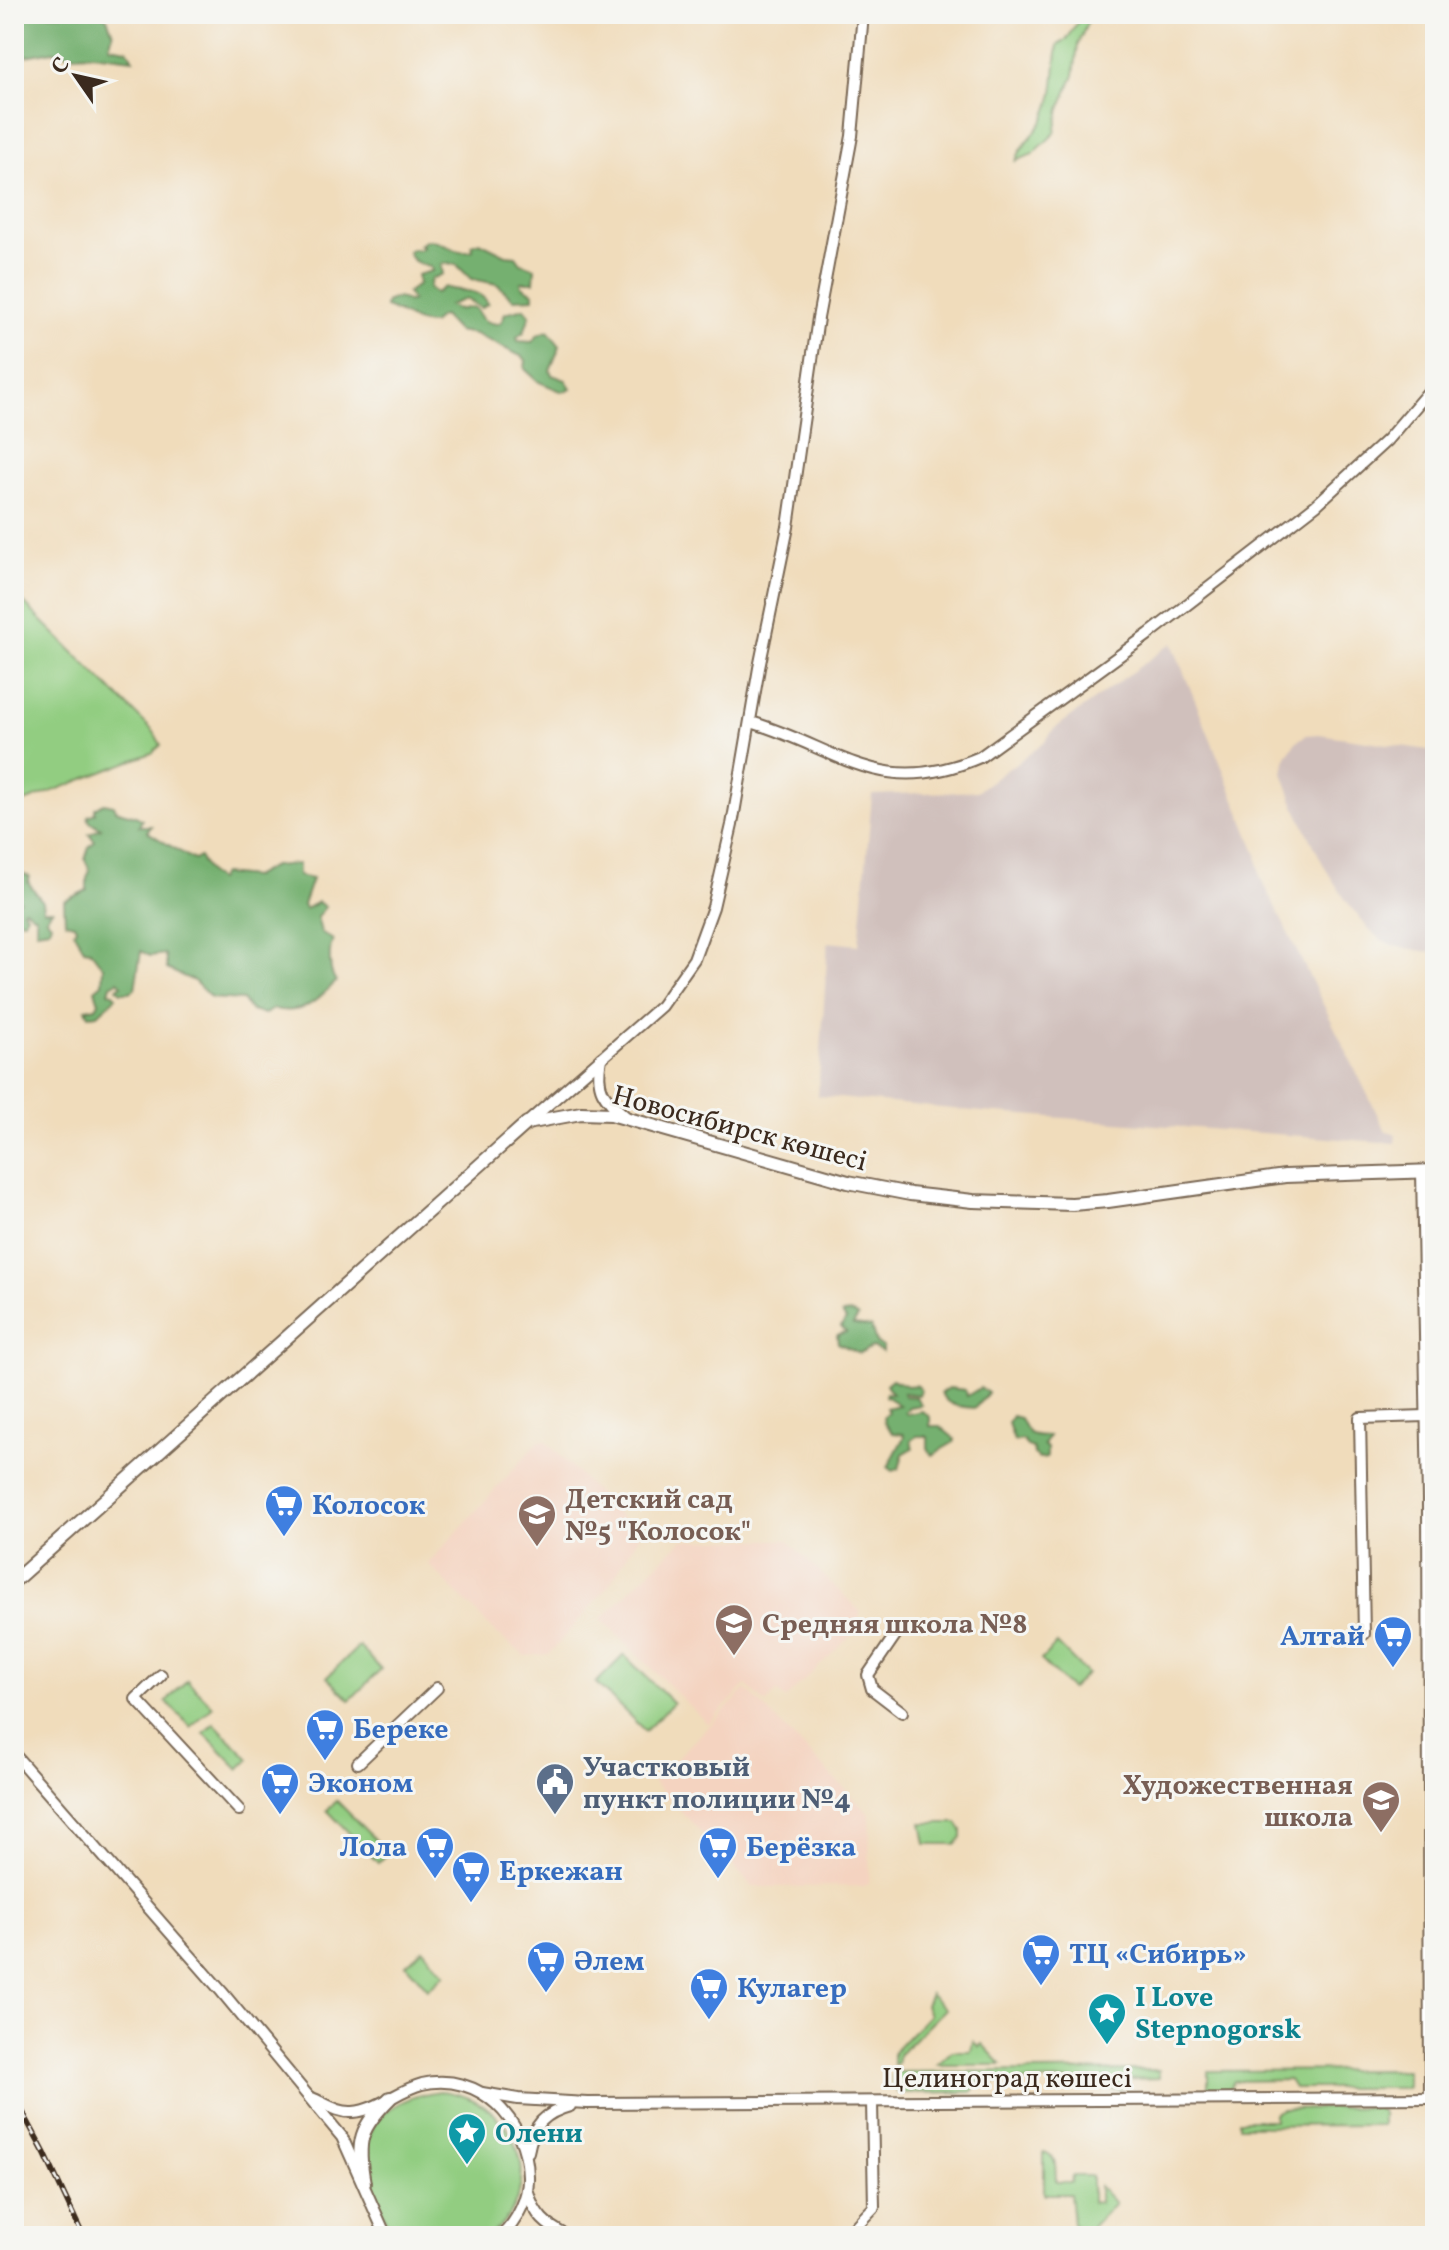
<svg xmlns="http://www.w3.org/2000/svg" width="1449" height="2250" font-family="Vollkorn,serif">
<style>
.built{fill:#f4d3c0}
.industrial{fill:#d0c0bc}
.green{fill:#92cd81;stroke:#667c50;stroke-width:2}
.forest{fill:#75b06f;stroke:#586d46;stroke-width:2}
.lines{fill:none;stroke-linecap:round;stroke-linejoin:round}
.minor-casing{stroke:#7a6855;stroke-width:14}
.major-casing{stroke:#7a6855;stroke-width:16}
.minor{stroke:#fff;stroke-width:10}
.major{stroke:#fff;stroke-width:12}
.rail-casing{stroke:#3b2a1e;stroke-width:6}
.rail{stroke:#f6f6f2;stroke-width:3;stroke-dasharray:9;stroke-linecap:butt}
.labels{text-anchor:middle;stroke-width:6;stroke-linejoin:round;paint-order:stroke}
.street-label{font-size:28px;fill:#3b2a1e;stroke:#f6f6f2}
.education-label{font-size:28px;font-weight:bold;fill:#785e54;stroke:#f6f6f2;text-anchor:start}
.shop-label{font-size:28px;font-weight:bold;fill:#366cbe;stroke:#f6f6f2;text-anchor:start}
.service-label{font-size:28px;font-weight:bold;fill:#4e5e75;stroke:#f6f6f2;text-anchor:start}
.culture-label{font-size:28px;font-weight:bold;fill:#0d838f;stroke:#f6f6f2;text-anchor:start}
</style>
<rect width="100%" height="100%" fill="#f6f6f2"/>
<filter id="ink" filterUnits="userSpaceOnUse"><feTurbulence type="fractalNoise" baseFrequency=".0125" numOctaves="2"/><feDisplacementMap in="SourceGraphic" scale="16" xChannelSelector="R" yChannelSelector="G"/><feConvolveMatrix kernelMatrix="1 2 1 2 8 2 1 2 1" color-interpolation-filters="sRGB"/></filter>
<filter id="wash" filterUnits="userSpaceOnUse"><feTurbulence type="fractalNoise" baseFrequency=".006" numOctaves="4" result="noise"/><feDisplacementMap in="SourceGraphic" scale="32" xChannelSelector="R" yChannelSelector="G"/><feGaussianBlur stdDeviation="1.8" result="paint"/><feColorMatrix in="noise" values="0 0 0 0 0 0 0 0 0 0 0 0 0 0 0 0 0 1.4 0 .05"/><feComposite in="paint" operator="in"/></filter>
<g filter="url(#wash)">
<rect width="100%" height="100%" fill="#f0dcbb"/>
<g class="built">
<polygon points="545,1440 639,1536 609,1586 549,1654 525,1656 498,1635 428,1564 538,1442"/>
<polygon points="682,1540 787,1540 860,1611 857,1630 785,1699 777,1692 766,1704 746,1685 708,1724 601,1619"/>
<polygon points="746,1689 870,1814 869,1884 863,1886 753,1887 653,1782"/>
</g>
<g class="industrial">
<polygon points="1172,643 1257,854 1260,876 1386,1132 1396,1134 1395,1143 983,1112 818,1096 828,942 859,945 872,795 977,791 1044,743 1054,729"/>
<polygon points="1319,734 1435,751 1435,953 1394,946 1380,939 1369,930 1345,899 1325,868 1296,809 1283,773 1286,756 1296,742 1306,735"/>
</g>
<g class="green">
<path d="M1082 14H1091L1078 44 1074 75 1060 109 1055 133 1033 154 1016 161C1021 144 1036 135 1044 119 1057 94 1054 71 1058 45L1068 38Z"/>
<polygon points="14,593 154,732 161,745 152,753 14,806"/>
<polygon points="1057,1644 1087,1674 1071,1689 1041,1660"/>
<polygon points="359,1646 381,1669 350,1700 327,1677"/>
<polygon points="624,1655 673,1703 645,1731 596,1683"/>
<polygon points="187,1680 213,1706 191,1727 166,1702"/>
<polygon points="214,1723 249,1759 239,1769 204,1733"/>
<polygon points="337,1801 388,1853 378,1863 327,1810"/>
<polygon points="922,1823 957,1823 962,1830 962,1837 956,1844 926,1844"/>
<polygon points="423,1949 445,1974 428,1989 406,1964"/>
<polygon points="930,1994 945,2009 899,2054 897,2064 893,2064 893,2053 929,2015 925,2005"/>
<polygon points="973,2041 979,2047 982,2044 1002,2065 937,2065 952,2051 971,2051"/>
<polygon points="1159,2070 1159,2078 1128,2079 1128,2085 1120,2090 1113,2090 1111,2081 977,2082 972,2092 898,2093 892,2085 893,2072"/>
<polygon points="1407,2070 1407,2088 1294,2088 1289,2080 1234,2081 1230,2089 1208,2089 1208,2071"/>
<path d="M440 2091C517 2098 552 2186 489 2236H392C386 2223 382 2209 377 2195 373 2186 368 2175 367 2166 358 2117 400 2097 440 2091Z"/>
<polygon points="1376,2107 1382,2112 1382,2125 1239,2126 1239,2120 1274,2120 1274,2113 1281,2109"/>
<path d="M1044 2152C1058 2156 1055 2170 1056 2182H1071L1072 2176H1092V2202H1099V2186L1115 2203 1084 2235 1073 2224 1070 2194H1044Z"/>
</g>
<g class="forest">
<polygon points="14,14 100,14 107,18 113,34 109,46 127,49 133,59 92,54 71,55 53,51 14,58"/>
<path d="M427 240C444 240 454 256 473 250L471 245 480 242 506 255 516 256 521 263 535 268 534 282H521L522 286 534 293V298L513 299 497 284 471 279 457 265 444 263 441 265 443 274 431 279 429 288 436 293 444 287C461 293 477 287 488 303L481 308 466 299 449 305 457 310 472 307 476 309C481 320 486 323 498 324L502 321 505 313 524 308 530 315 524 332 517 337 518 341 532 342 539 334 548 331 560 346 550 370 552 375 566 380 571 388 563 392 539 382 525 369 526 360 523 357 475 334 457 331 443 316 439 317 433 324C413 325 403 312 385 307L386 302C395 297 399 297 409 302L412 300 407 293 418 284 417 275 432 271 431 267C422 265 410 262 408 251L412 249 419 250 423 247 419 245Z"/>
<path d="M104 803 114 805 116 810C124 814 137 814 142 820L139 826H152L147 831C159 840 180 851 194 860L199 857 210 875 218 880 222 874 253 877 273 866 298 864V876L312 879 303 905 305 909 318 902 325 907 317 917 321 932 333 940C328 949 329 974 336 982 314 1002 306 1015 273 1009L265 1014 251 1011 242 1000 211 998 194 981 167 969 165 954 150 956 141 951 135 989 130 992H121L117 988 122 985 118 981 111 985 109 992 113 993 116 997 98 1014 89 1015 86 1009 96 1007 99 1002 95 990 102 984 103 967 90 950 84 949 74 932 76 927 74 924 65 922 64 901 87 890V877L90 871 85 860 89 847 95 841 89 834 101 828 90 822 88 816 95 813V808Z"/>
<polygon points="22,873 30,877 28,882 42,901 43,910 52,910 46,918 51,923 49,929 36,931 36,917 25,909 23,910 26,915 24,920 18,920 14,917 14,904 20,900 14,895 14,878"/>
<polygon points="852,1313 858,1317 853,1325 871,1327 876,1343 883,1347 883,1352 872,1347 859,1353 838,1343 837,1335 846,1332 841,1327 846,1320 842,1314"/>
<polygon points="892,1379 907,1386 917,1385 921,1390 919,1395 903,1393 904,1396 916,1397 921,1405 909,1407 905,1412 907,1414 922,1411 930,1417 930,1426 939,1426 955,1439 954,1442 932,1455 928,1450 928,1436 917,1436 911,1440 913,1448 903,1454 899,1469 893,1471 888,1467 904,1437 903,1434 893,1433 884,1423 883,1417 888,1412 886,1408 899,1405 885,1396 886,1393 892,1394 886,1384"/>
<path d="M949 1388 965 1390 967 1396 980 1388 988 1393 975 1408C962 1407 945 1407 941 1392Z"/>
<path d="M1012 1416 1020 1418C1029 1437 1028 1435 1049 1436L1043 1445 1047 1448V1458L1039 1459 1034 1455 1033 1448 1027 1446 1022 1440 1014 1441 1008 1423Z"/>
</g>
</g>
<g filter="url(#ink)">
<g class="lines">
<defs>
<g id="minor">
<path d="M751 722C841 749 880 800 980 757L1149 634 1316 505 1387 440 1435 384"/>
<path d="M601 1058C595 1089 603 1097 626 1117"/>
<polyline points="527,1123 661,1006 694,959 713,907 732,825 759,668 788,527 818,318 852,136 863,14"/>
<polyline points="1422,1171 1428,1499 1430,2098"/>
<polyline points="896,1634 868,1675 872,1689 902,1712"/>
<polyline points="1364,1634 1360,1418 1426,1416"/>
<polyline points="161,1675 136,1699 239,1810"/>
<polyline points="14,1754 222,1992 342,2137 386,2236"/>
<polyline points="358,1763 437,1688"/>
<polyline points="482,2093 518,2099 587,2103 1435,2098"/>
<path d="M312 2098C326 2104 338 2113 353 2112 378 2110 398 2090 422 2084 480 2071 527 2120 528 2176 529 2197 517 2222 501 2236"/>
<path d="M528 2152C533 2125 544 2113 570 2106"/>
<path d="M528 2192C535 2216 546 2225 567 2236"/>
<polyline points="856,2236 851,2231 874,2207 872,2102"/>
</g>
<g id="major">
<polyline points="14,1581 527,1123 581,1113 611,1114 848,1182 910,1194 973,1201 1072,1204 1108,1201 1285,1176 1435,1171"/>
<path d="M364 2183C356 2140 360 2128 390 2098"/>
</g>
</defs>
<use href="#minor" class="minor-casing"/>
<use href="#major" class="major-casing"/>
<use href="#minor" class="minor"/>
<use href="#major" class="major"/>
<defs>
<polyline id="rail" points="14,2096 45,2154 83,2236"/>
</defs>
<use href="#rail" class="rail-casing"/>
<use href="#rail" class="rail"/>
</g>
</g>
<defs>
<symbol id="supermarket-pin" viewBox="-11 -11 22 30"><path d="M0 17L-7.5 6A9.5 9.5 0 1 1 7.5 6Z" fill="#3f7fe0" stroke="#f6f6f2"/><path d="M-6-5.5h2.5l.6 2H6L4.5 2H-2.5L-4.4-4H-6ZM-1.5 3.2a1.3 1.3 0 1 0 .1 0ZM3 3.2a1.3 1.3 0 1 0 .1 0Z" fill="#fff"/></symbol>
<symbol id="school-pin" viewBox="-11 -11 22 30"><path d="M0 17L-7.5 6A9.5 9.5 0 1 1 7.5 6Z" fill="#8d6e63" stroke="#f6f6f2"/><path d="M0-5L7-2L0 1L-7-2ZM-4 1L0 2.5L4 1V4Q0 6-4 4Z" fill="#fff"/></symbol>
<symbol id="civic-pin" viewBox="-11 -11 22 30"><path d="M0 17L-7.5 6A9.5 9.5 0 1 1 7.5 6Z" fill="#5c6f8a" stroke="#f6f6f2"/><path d="M-.6-6.5H3V-4.5H.6V-3L4-1V1h2V6H-6V1h2V-1L-.6-3ZM-1.2 2.5V6h2.4V2.5Z" fill="#fff"/></symbol>
<symbol id="sight-pin" viewBox="-11 -11 22 30"><path d="M0 17L-7.5 6A9.5 9.5 0 1 1 7.5 6Z" fill="#0f9aa8" stroke="#f6f6f2"/><path d="M0-6L1.8-2.2L6-1.7L2.9 1.2L3.7 5.4L0 3.3L-3.7 5.4L-2.9 1.2L-6-1.7L-1.8-2.2Z" fill="#fff"/></symbol>
</defs>
<g fill-rule="evenodd">
<use href="#supermarket-pin" x="262" y="1482" width="44" height="60"/>
<use href="#school-pin" x="515" y="1492" width="44" height="60"/>
<use href="#school-pin" x="712" y="1601" width="44" height="60"/>
<use href="#supermarket-pin" x="1371" y="1613" width="44" height="60"/>
<use href="#supermarket-pin" x="303" y="1706" width="44" height="60"/>
<use href="#supermarket-pin" x="258" y="1760" width="44" height="60"/>
<use href="#civic-pin" x="533" y="1760" width="44" height="60"/>
<use href="#school-pin" x="1359" y="1778" width="44" height="60"/>
<use href="#supermarket-pin" x="413" y="1824" width="44" height="60"/>
<use href="#supermarket-pin" x="696" y="1824" width="44" height="60"/>
<use href="#supermarket-pin" x="449" y="1848" width="44" height="60"/>
<use href="#supermarket-pin" x="1019" y="1931" width="44" height="60"/>
<use href="#supermarket-pin" x="524" y="1938" width="44" height="60"/>
<use href="#supermarket-pin" x="687" y="1965" width="44" height="60"/>
<use href="#sight-pin" x="1085" y="1990" width="44" height="60"/>
<use href="#sight-pin" x="445" y="2110" width="44" height="60"/>
</g>
<g class="labels">
<g class="street-label">
<text transform="translate(740 1127) rotate(15)" y="10">Новосибирск көшесі</text>
<text x="1007" y="2087">Целиноград көшесі</text>
</g>
<g class="education-label">
<text x="565" y="1508">Детский сад<tspan x="565" dy="32">№5 "Колосок"</tspan></text>
<text x="762" y="1633">Средняя школа №8</text>
<text x="1353" y="1794" text-anchor="end">Художественная<tspan x="1353" dy="32">школа</tspan></text>
</g>
<g class="shop-label">
<text x="312" y="1514">Колосок</text>
<text x="1365" y="1645" text-anchor="end">Алтай</text>
<text x="353" y="1738">Береке</text>
<text x="308" y="1792">Эконом</text>
<text x="407" y="1856" text-anchor="end">Лола</text>
<text x="746" y="1856">Берёзка</text>
<text x="499" y="1880">Еркежан</text>
<text x="1069" y="1963">ТЦ «Сибирь»</text>
<text x="574" y="1970">Әлем</text>
<text x="737" y="1997">Кулагер</text>
</g>
<g class="service-label">
<text x="583" y="1776">Участковый<tspan x="583" dy="32">пункт полиции №4</tspan></text>
</g>
<g class="culture-label">
<text x="1135" y="2006">I Love<tspan x="1135" dy="32">Stepnogorsk</tspan></text>
<text x="495" y="2142">Олени</text>
</g>
</g>
<rect width="1449" height="2250" fill="none" stroke="#f6f6f2" stroke-width="48"/>
<g transform="translate(76 76) rotate(304)" stroke="#f6f6f2" stroke-width="6" paint-order="stroke">
<path d="M0-6L14 30L0 20L-14 30Z" fill="#3b2a1e"/>
<text y="-12" font-size="22" font-weight="bold" text-anchor="middle" fill="#3b2a1e">С</text>
</g>
</svg>
